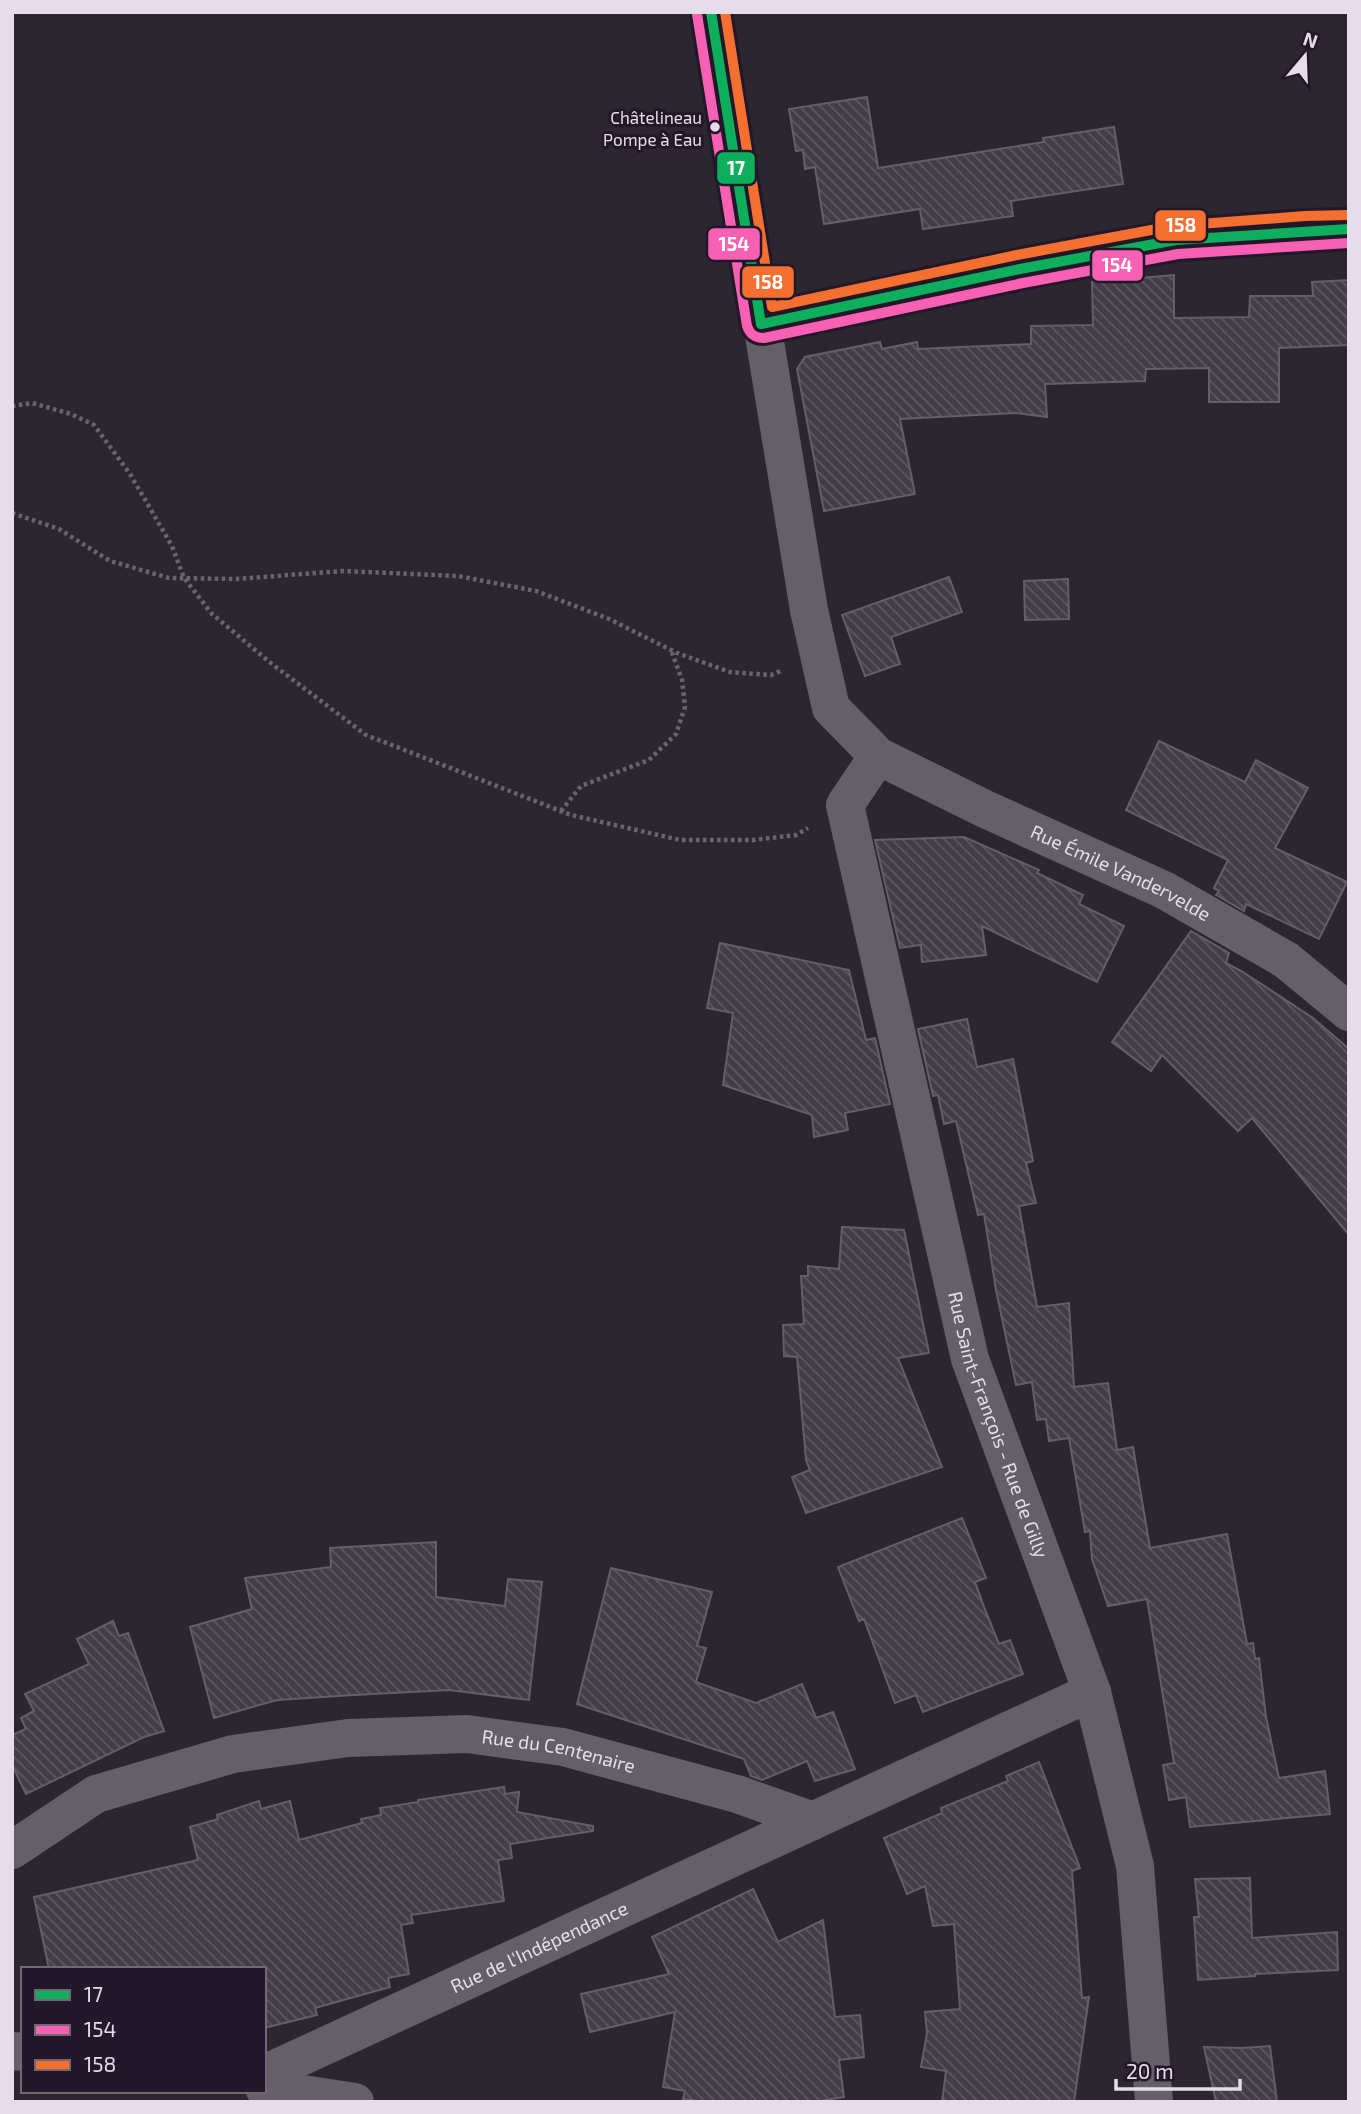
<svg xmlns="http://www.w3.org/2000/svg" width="1361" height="2114" font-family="'Exo 2',sans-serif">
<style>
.building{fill:url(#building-back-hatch);stroke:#635f67;stroke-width:2}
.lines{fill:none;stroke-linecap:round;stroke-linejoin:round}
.path{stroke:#69646b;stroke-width:4.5;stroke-dasharray:3.5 3.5;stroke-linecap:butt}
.minor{stroke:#645f68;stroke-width:38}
.bus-1-casing{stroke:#231829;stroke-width:16}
.bus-2-casing{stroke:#231829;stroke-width:16}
.bus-3-casing{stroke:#231829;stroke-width:16}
.bus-1{stroke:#0daf5c;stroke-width:10}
.bus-2{stroke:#f860b3;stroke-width:10}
.bus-3{stroke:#f46f30;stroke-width:10}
.bus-dot{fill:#e5deea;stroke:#231829;stroke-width:2.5}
.labels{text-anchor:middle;stroke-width:6;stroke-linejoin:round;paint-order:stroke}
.bus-label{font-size:17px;fill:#e5deea;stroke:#231829;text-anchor:end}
.street-label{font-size:19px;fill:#e5deea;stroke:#231829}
.line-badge{stroke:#231829;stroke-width:2.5}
.badge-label{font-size:19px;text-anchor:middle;font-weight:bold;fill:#fff}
</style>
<defs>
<pattern id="building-back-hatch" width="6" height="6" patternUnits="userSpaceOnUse" patternTransform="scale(1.75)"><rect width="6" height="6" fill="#433e46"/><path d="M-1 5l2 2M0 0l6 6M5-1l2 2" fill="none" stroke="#5e5961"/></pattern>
</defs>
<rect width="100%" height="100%" fill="#2b262f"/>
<g class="building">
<polygon points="867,97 878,168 1044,142 1043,138 1114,127 1123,184 1011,201 1013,216 923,229 920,209 824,224 815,167 805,169 803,150 796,151 789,109"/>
<polygon points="1174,275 1174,318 1249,317 1250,296 1313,296 1312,282 1349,280 1349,345 1279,348 1279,402 1209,402 1209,368 1146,369 1145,381 1045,384 1047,417 1016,413 900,419 915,494 824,511 797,369 805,357 880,342 882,349 917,342 918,349 1031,344 1031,326 1093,325 1092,282"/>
<polygon points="949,577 962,612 891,637 900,664 865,676 842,615"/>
<polygon points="1068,579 1069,619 1025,620 1024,581"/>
<polygon points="1159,741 1245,782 1256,760 1308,788 1275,848 1347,882 1319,939 1246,904 1244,911 1216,895 1219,891 1214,888 1228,860 1126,810"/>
<polygon points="964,837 1039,870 1037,873 1083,895 1079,904 1124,926 1097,982 982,926 986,955 922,962 921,945 900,948 875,840"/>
<polygon points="1191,931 1229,953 1226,963 1243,972 1313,1018 1349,1049 1349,1235 1252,1118 1238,1131 1162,1055 1151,1071 1112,1042"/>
<polygon points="720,943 849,970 866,1040 875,1038 890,1104 845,1113 848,1130 814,1137 812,1115 723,1085 733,1013 707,1008"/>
<polygon points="967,1019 977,1067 1013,1059 1033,1161 1026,1163 1036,1203 1019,1206 1037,1307 1069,1303 1074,1387 1108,1383 1117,1450 1133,1447 1150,1548 1227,1534 1247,1644 1253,1643 1255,1659 1259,1658 1266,1717 1279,1778 1325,1771 1330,1814 1190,1827 1186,1797 1169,1800 1163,1765 1174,1763 1147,1599 1108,1606 1092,1559 1090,1531 1085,1532 1069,1438 1049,1441 1046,1419 1037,1420 1032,1382 1016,1385 996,1290 984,1214 978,1215 956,1121 944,1124 938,1095 933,1096 918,1029"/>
<polygon points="842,1227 904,1230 929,1353 898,1358 942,1467 806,1513 792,1477 810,1470 806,1460 797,1357 784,1356 783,1325 804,1324 801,1276 808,1276 808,1266 839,1269"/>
<polygon points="962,1518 986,1578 975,1582 986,1612 999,1644 1010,1640 1023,1674 923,1712 916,1695 895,1703 864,1619 859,1621 838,1567"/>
<polygon points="436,1542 436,1597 505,1606 508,1579 542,1582 529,1700 449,1690 354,1695 277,1700 214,1718 190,1627 252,1609 245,1578 331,1567 330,1548"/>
<polygon points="611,1568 712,1592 697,1646 706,1648 696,1682 756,1703 802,1684 816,1718 833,1712 855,1769 815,1781 807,1761 762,1780 751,1776 744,1759 577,1704"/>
<polygon points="113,1621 119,1636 128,1633 164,1731 144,1737 26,1794 12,1765 12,1735 26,1729 21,1718 34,1711 25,1694 89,1664 77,1639"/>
<polygon points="1039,1762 1080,1868 1072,1871 1082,1998 1089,1997 1074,2102 942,2102 946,2071 921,2067 927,2033 925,2012 960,2009 954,1924 933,1926 925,1886 907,1894 884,1838 942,1813 941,1808 1008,1781 1006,1776"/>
<polygon points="504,1787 505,1794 519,1792 517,1812 593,1826 593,1831 510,1844 512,1858 498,1860 504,1901 411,1915 413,1923 401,1925 409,1974 388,1978 390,1987 315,2008 317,2015 264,2028 264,1969 49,1969 34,1897 198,1860 190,1827 218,1819 217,1815 259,1801 261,1809 290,1801 299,1840 362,1823 361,1819 381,1815 380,1808 418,1802 418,1800"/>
<polygon points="1250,1878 1252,1938 1337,1932 1338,1970 1255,1974 1255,1976 1198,1980 1194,1917 1199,1917 1195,1879"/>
<polygon points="753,1889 778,1942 823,1920 835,2017 860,2015 864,2057 839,2060 844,2097 813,2102 703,2102 683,2099 685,2091 663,2087 675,2012 590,2032 581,1994 669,1974 652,1937"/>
<polygon points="1270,2046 1277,2102 1216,2102 1204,2047 1242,2048"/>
</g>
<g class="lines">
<g class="path">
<polyline points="12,406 32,403 71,414 94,425 130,474 172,546 184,578 212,614 272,664 366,735 571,815 680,840 753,840 796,835 808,828"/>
<polyline points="12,513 59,529 110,561 169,578 236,579 343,571 458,576 536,591 609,619 677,653 730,672 771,675 783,670"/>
<polyline points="561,811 581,786 649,760 676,734 685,707 682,680 671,650"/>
</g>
<g class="minor">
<path id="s1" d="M711 12 809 610 831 708 878 756 985 809 1164 890 1286 960 1349 1012"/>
<polyline points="761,324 1020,269 1176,240 1306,230 1349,229"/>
<path id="s2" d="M878 756 845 805 970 1359 1092 1692 1135 1866 1154 2102"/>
<path id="s3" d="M12 1850 96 1794 233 1754 348 1738 467 1734 563 1747 737 1794 813 1821"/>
<polyline points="12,2051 23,2052"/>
<path id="s4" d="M264 2074 1092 1692"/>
<polyline points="264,2088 355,2102"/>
</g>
<defs>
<g id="bus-1">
<polyline points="711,12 761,324"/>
<polyline points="761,324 1020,269 1176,240 1349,229"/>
</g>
<path id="bus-2" d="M697 14 747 326C750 335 755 338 764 338L1023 283 1178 254 1349 243"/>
<polyline id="bus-3" points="725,12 772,307 1017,255 1173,226 1305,216 1349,215"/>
</defs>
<use href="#bus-1" class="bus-1-casing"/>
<use href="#bus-2" class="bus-2-casing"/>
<use href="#bus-3" class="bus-3-casing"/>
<use href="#bus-1" class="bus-1"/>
<use href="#bus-2" class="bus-2"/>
<use href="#bus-3" class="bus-3"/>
</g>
<circle class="bus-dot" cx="715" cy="127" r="6"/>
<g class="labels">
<g class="bus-label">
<text x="702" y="124">Châtelineau<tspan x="702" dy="22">Pompe à Eau</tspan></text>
</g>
<g class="street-label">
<text dy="7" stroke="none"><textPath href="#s1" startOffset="1043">Rue Émile Vandervelde</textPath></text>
<text dy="7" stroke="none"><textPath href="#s2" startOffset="698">Rue Saint-François - Rue de Gilly</textPath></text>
<text dy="7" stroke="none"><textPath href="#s3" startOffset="572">Rue du Centenaire</textPath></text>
<text dy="7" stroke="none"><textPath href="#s4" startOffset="303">Rue de l'Indépendance</textPath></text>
</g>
</g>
<g class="line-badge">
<rect x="716" y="151" width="40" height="34" rx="7" fill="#0daf5c"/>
<rect x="1154" y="209" width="53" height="33" rx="7" fill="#f46f30"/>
<rect x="707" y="227" width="54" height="34" rx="7" fill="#f860b3"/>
<rect x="1091" y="249" width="53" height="33" rx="7" fill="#f860b3"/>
<rect x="741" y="265" width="54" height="34" rx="7" fill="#f46f30"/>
</g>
<g class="badge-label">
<text x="736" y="175">17</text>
<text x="1181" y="232">158</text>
<text x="734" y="251">154</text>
<text x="1117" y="272">154</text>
<text x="768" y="289">158</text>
</g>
<rect width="1361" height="2114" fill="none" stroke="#e5deea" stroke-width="28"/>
<rect x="21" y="1967" width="245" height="126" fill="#231829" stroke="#716776" stroke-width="2"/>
<rect x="35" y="1990" width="35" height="10" fill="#0daf5c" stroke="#716776" stroke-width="2"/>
<text x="84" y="2002" font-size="21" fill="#e5deea">17</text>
<rect x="35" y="2025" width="35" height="10" fill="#f860b3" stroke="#716776" stroke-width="2"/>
<text x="84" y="2037" font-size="21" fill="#e5deea">154</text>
<rect x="35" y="2060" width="35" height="10" fill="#f46f30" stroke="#716776" stroke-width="2"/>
<text x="84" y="2072" font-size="21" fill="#e5deea">158</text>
<g transform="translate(1305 56) rotate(19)" stroke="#231829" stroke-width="5" paint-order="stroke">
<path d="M0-5L12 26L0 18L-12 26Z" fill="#e5deea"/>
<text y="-10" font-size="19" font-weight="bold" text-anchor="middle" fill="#e5deea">N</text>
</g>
<path d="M1116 2079v10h124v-10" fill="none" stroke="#e5deea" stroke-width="3.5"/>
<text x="1126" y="2079" font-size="21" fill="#e5deea" stroke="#231829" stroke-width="5" paint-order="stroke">20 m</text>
</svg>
